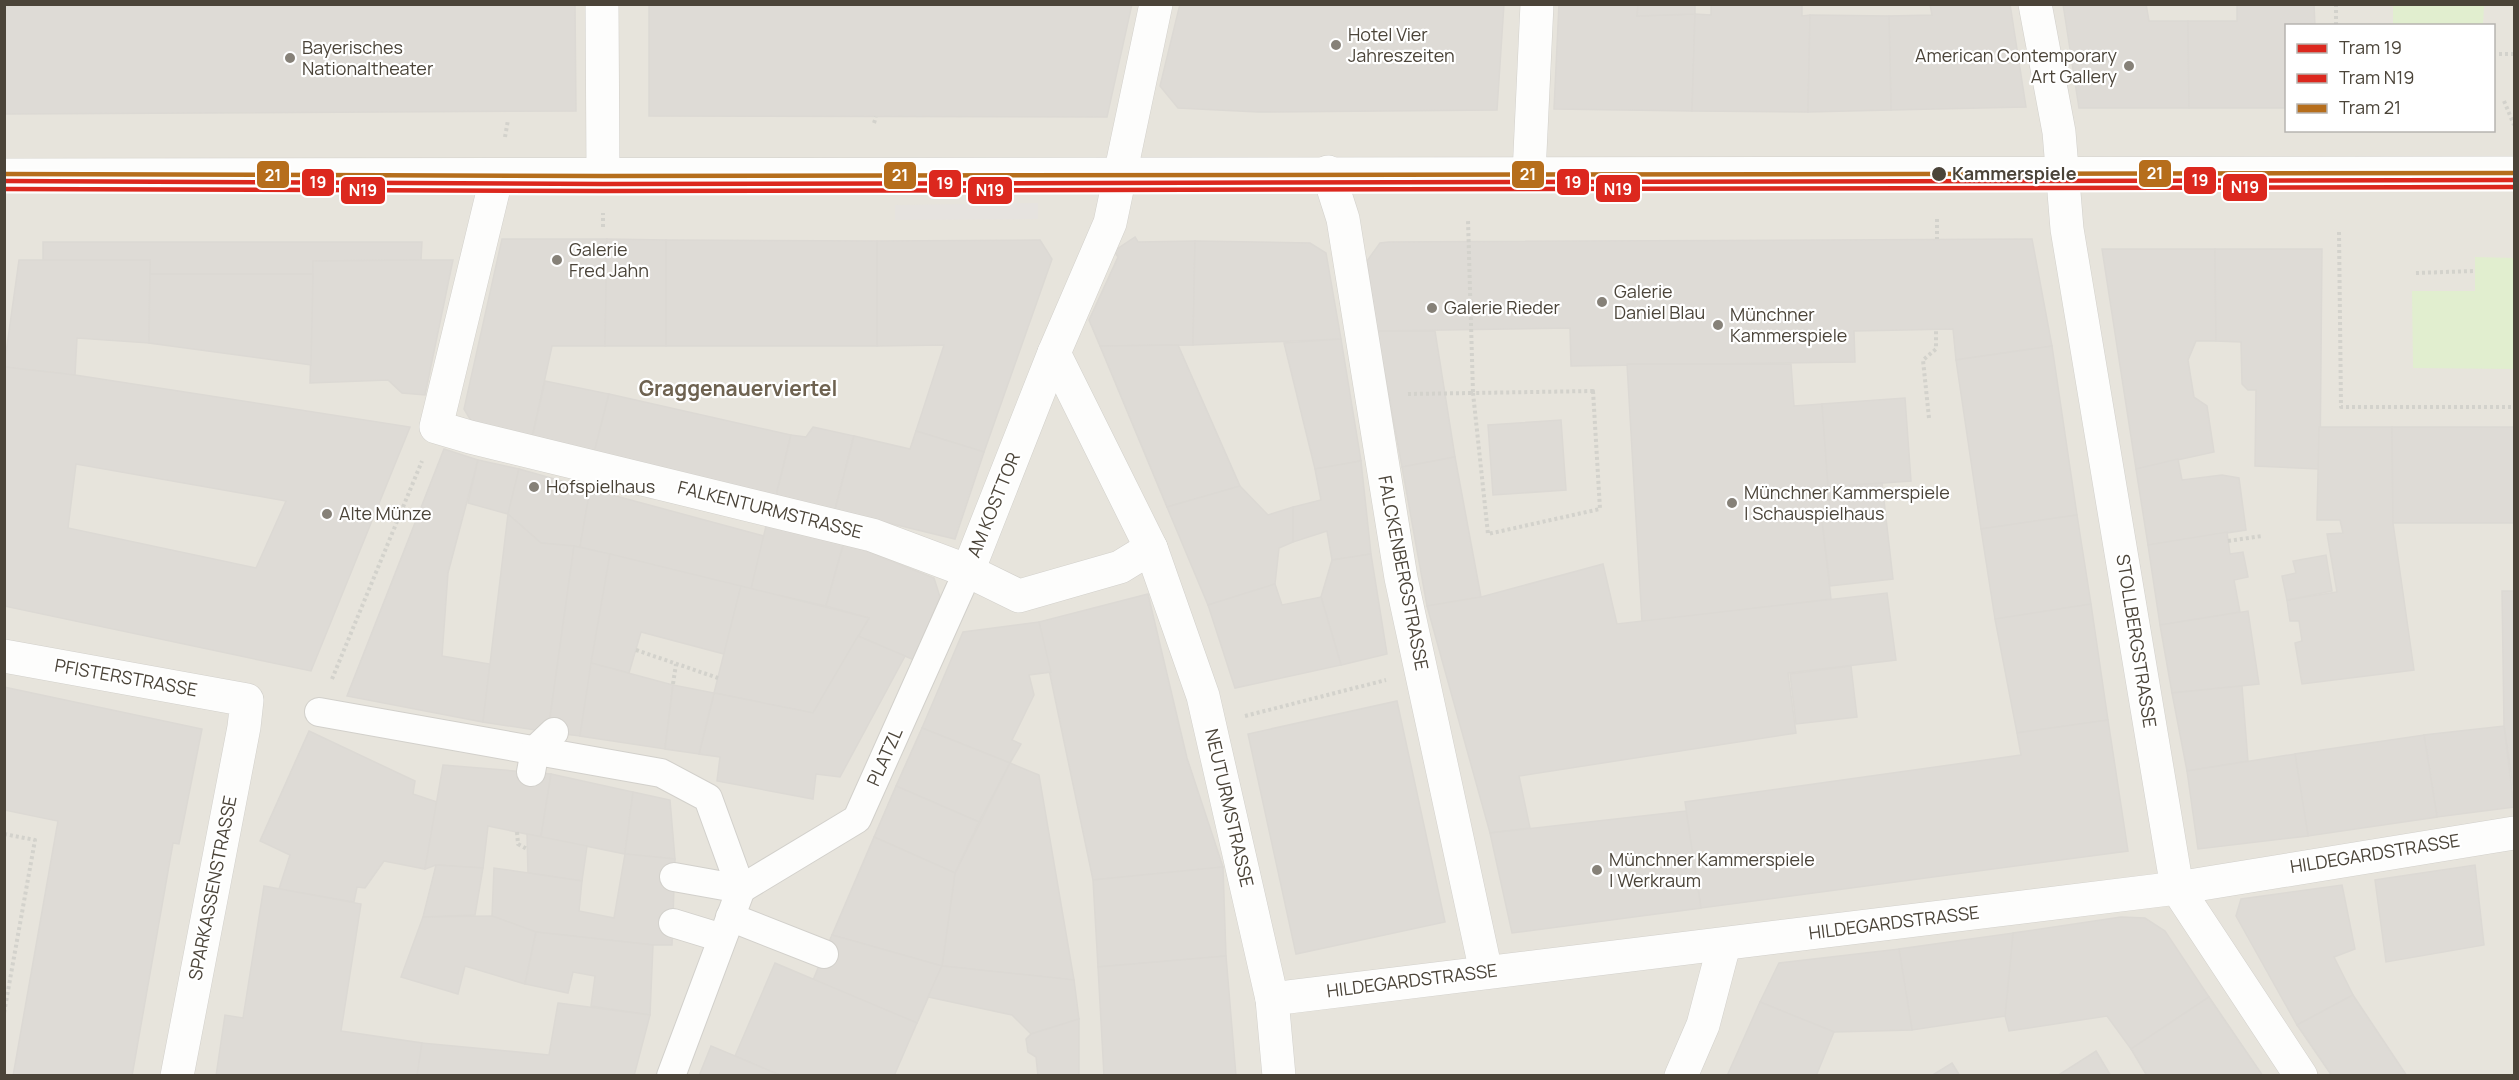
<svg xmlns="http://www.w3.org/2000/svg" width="2519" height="1080" font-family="Manrope,sans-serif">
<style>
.residential{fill:#e7e4dc;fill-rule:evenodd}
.green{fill:#e1eecf}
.parking{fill:#e6e3df}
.building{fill:#dedbd6;stroke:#dcd9d4;stroke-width:1.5;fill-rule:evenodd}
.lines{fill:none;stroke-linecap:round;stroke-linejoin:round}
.pedestrian-casing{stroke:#d2d0cb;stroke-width:30}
.minor-casing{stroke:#d2d0cb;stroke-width:34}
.path{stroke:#d3d2cc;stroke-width:4;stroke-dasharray:3 3;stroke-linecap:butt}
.pedestrian{stroke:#fdfdfc;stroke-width:28}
.minor{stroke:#fdfdfc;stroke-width:33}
.tram-1-casing{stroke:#fff;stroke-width:9}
.tram-2-casing{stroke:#fff;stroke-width:9}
.tram-3-casing{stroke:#fff;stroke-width:9}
.tram-1{stroke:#dc281e;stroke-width:4.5}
.tram-2{stroke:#dc281e;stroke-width:4.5}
.tram-3{stroke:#b66e1c;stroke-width:4.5}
.poi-dot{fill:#868178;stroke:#fff;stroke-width:2}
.stop-dot{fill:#4b4439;stroke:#fff;stroke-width:2}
.labels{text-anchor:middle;stroke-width:4.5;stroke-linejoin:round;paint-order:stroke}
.poi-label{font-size:18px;fill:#4b4439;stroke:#fff;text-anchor:start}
.stop-label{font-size:18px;font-weight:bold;fill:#4b4439;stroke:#fff;text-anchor:start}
.street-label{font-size:18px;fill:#4b4439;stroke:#fff}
.quarter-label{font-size:21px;font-weight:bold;fill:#6e6250;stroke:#fff}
.line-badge{stroke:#fff;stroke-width:2}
.badge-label{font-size:16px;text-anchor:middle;font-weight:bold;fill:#fff}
</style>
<rect width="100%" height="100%" fill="#f4f2ee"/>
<path class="residential" d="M5 5H2514V1075H5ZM2286 26H2494V130H2286Z"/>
<g class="green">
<polygon points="2393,5 2484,5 2483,25 2393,25"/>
<polygon points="2475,257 2514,258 2514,369 2413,368 2412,291 2475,291"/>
</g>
<polygon class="parking" points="1038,203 1038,219 895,220 895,205"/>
<g class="building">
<polygon points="4,4 575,4 576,111 4,114"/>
<polygon points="649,4 1132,4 1107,117 649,116"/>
<polygon points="1180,4 1504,4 1497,110 1258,112 1178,108 1160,86"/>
<polygon points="1559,4 1638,4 1637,16 1695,14 1692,111 1554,109"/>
<polygon points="1638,4 1695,4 1695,14 1637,16"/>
<polygon points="1711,4 1802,4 1802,16 1810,15 1808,112 1692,111 1695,14 1711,15"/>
<polygon points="1930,4 2010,4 2026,107 1891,110 1889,16 1932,15"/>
<polygon points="2063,4 2146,4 2149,21 2188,21 2189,108 2079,108"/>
<polygon points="2237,4 2314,4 2315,26 2286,26 2286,108 2189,108 2188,21 2237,21"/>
<polygon points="1810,15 1889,16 1891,110 1808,112"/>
<polygon points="1135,237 1138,242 1195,241 1193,345 1100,346 1089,320 1118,257 1114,251"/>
<polygon points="502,239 607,239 605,346 552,346 532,438 473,424 464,409"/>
<polygon points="607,239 666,240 666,346 605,346"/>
<polygon points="2032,239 2052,346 1956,360 1953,329 1854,331 1855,362 1571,366 1570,328 1377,331 1367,261 1380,243 1389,242"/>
<polygon points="666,240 877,241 877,346 666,346"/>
<polygon points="1040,240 1052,259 984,452 916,431 944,345 877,346 877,241"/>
<polygon points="1195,241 1310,243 1326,253 1341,339 1193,345"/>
<polygon points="43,242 422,242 421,260 313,261 313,274 150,274 150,260 43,260"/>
<polygon points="2102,249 2215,249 2216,341 2196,341 2188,360 2194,397 2207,406 2214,452 2136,469"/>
<polygon points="2215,249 2322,249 2320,469 2255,466 2256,390 2248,390 2242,384 2241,342 2216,341"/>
<polygon points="19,260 150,260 149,343 77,338 75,375 4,367"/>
<polygon points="421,260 453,260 425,395 402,393 388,380 310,383 313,261"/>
<polygon points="150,274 313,274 311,365 149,343"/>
<polygon points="1377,331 1435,331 1455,457 1402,467"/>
<polygon points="1341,339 1361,461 1315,469 1284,343"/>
<polygon points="1178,345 1240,486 1167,507 1100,346"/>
<polygon points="2052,346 2077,515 1981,529 1956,360"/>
<polygon points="1627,364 1791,364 1794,406 1822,404 1831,520 1822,520 1831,599 1642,622"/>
<path d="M4 367 75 375 410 427 311 671 4 606ZM76 464 286 501 256 568 68 528Z"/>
<polygon points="545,381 609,394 594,453 532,438"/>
<polygon points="609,394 791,435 776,496 594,453"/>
<polygon points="1905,398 1911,481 1828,487 1822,404"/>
<polygon points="1561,420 1566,490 1493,495 1488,425"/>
<polygon points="813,427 854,436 835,510 776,496 791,435 806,437"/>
<polygon points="2319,427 2392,427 2393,523 2414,670 2302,684 2295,643 2302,641 2299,621 2290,621 2287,600 2337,592 2327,534 2343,533 2340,520 2317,520"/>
<polygon points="2392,427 2514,427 2514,523 2393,523"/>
<polygon points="916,431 984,452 955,539 835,510 854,436 910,449"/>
<polygon points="444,449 478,460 448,573 442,656 490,664 483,722 347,696"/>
<polygon points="1455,457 1481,597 1427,606 1402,467"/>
<polygon points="2178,459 2182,480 2222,475 2239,478 2246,530 2148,545 2136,469"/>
<polygon points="478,460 519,469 508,514 468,503"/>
<polygon points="1361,461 1371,554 1332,560 1327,531 1293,542 1293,507 1321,500 1315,469"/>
<polygon points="519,469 590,489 580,547 541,543 508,514"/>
<polygon points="1882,483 1893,579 1830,586 1822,520 1831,520 1828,487"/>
<polygon points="1240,486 1268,515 1293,507 1293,542 1279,548 1275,584 1208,605 1167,507"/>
<polygon points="590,489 764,536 751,589 580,547"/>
<polygon points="508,514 541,543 574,546 548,732 483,722"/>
<polygon points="2077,515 2091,604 1995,619 1981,529"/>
<polygon points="767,522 844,542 826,606 751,589"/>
<polygon points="2227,532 2230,554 2243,552 2248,577 2234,580 2240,612 2160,625 2148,545"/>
<polygon points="844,542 934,578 940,597 914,660 858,636 869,618 826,606"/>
<polygon points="574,546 610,554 580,736 548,732"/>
<polygon points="610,554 741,586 724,654 641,632 629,673 591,663"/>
<polygon points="1371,554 1387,654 1341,665 1321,597 1332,560"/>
<polygon points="2326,555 2332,591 2287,600 2282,576 2296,573 2293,561"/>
<polygon points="1603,564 1617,624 1887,593 1896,660 1788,673 1796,733 1519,776 1530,828 1490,833 1427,606 1481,597"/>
<polygon points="1275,584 1282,605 1321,597 1341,665 1235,688 1208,605"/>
<polygon points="741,586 869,618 813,713 714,693"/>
<polygon points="2502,591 2514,591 2514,792 2504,726"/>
<polygon points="1148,594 1187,758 1223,867 1093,880 1039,622"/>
<polygon points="2091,604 2108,720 2017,733 1995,619"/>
<polygon points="2248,611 2259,684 2172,693 2160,625"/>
<polygon points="1039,622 1051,672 1029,675 1034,695 1012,740 1021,744 1010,763 922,728 963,632"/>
<polygon points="858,636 905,656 840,777 816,774 813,799 717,781 720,757 699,754 714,693 813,713"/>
<polygon points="591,663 673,685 665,749 580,736"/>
<polygon points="1851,666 1857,717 1796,724 1790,674"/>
<polygon points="673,685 714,693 699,754 665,749"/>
<polygon points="2242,686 2248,761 2187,771 2172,693"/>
<polygon points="4,687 202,729 179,844 173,843 132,1076 13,1076 58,821 4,810"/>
<polygon points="1397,701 1445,922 1296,954 1248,734"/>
<polygon points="2108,720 2128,851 1701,908 1685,802 2021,755 2017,733"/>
<polygon points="2504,726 2514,807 2437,817 2424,735"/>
<polygon points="922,728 1010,763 979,822 896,786"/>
<polygon points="309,731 415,781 413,794 437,802 425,869 384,861 365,888 357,887 354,902 279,889 290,855 260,841"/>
<polygon points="2424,735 2437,817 2308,836 2295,754"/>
<polygon points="2295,754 2308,836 2198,849 2187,771"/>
<polygon points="1010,763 1039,775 1074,980 942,966 955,873"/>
<polygon points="443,765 551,774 541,837 488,826 483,868 436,865 425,869"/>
<polygon points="551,774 633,792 625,854 541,837"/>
<polygon points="896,786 979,822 955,873 874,837"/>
<polygon points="633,792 670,800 675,859 625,854"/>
<polygon points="1686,811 1701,908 1512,933 1490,833"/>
<polygon points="527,834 587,846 582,881 528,873"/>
<polygon points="874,837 955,873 942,966 832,935"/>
<polygon points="625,854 675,859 672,945 653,945 536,932 492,916 494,868 582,881 579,911 614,918"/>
<polygon points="436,865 483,868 475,915 423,917"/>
<polygon points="2475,865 2484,945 2386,962 2375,880"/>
<polygon points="1223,867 1226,956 1098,967 1093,880"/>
<polygon points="2342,885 2355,949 2334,957 2353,995 2297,1025 2236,916 2241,899"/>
<polygon points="264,886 361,904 341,1031 422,1043 417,1076 216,1076 225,1015 243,1018"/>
<polygon points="492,916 536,932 525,984 465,966 458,994 401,977 423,917"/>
<polygon points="2121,917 2145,918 2165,931 2209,997 2131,1049 2107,1016 2009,1031 2005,1016 2013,933"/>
<polygon points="536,932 653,945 650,1015 591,1006 595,976 573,972 568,993 525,984"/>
<polygon points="2013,933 2005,1016 1912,1030 1899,949"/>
<polygon points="832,935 942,966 917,1023 813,980"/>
<polygon points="1899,949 1912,1030 1834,1032 1760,1002 1779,963"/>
<polygon points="1226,956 1236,1076 1104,1076 1098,967"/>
<polygon points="775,963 917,1023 894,1076 782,1076 735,1056"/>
<polygon points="942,966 1074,980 1079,1019 1031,1034 1012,1015 928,997"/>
<polygon points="2353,995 2407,1076 2332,1076 2297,1025"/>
<polygon points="2209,997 2263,1076 2147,1076 2131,1049"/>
<polygon points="1760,1002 1834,1032 1816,1076 1727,1076"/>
<polygon points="558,1003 650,1015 634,1076 417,1076 422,1043 549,1055"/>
<polygon points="1079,1019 1079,1076 1038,1076 1036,1057 1028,1052 1026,1039 1031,1034"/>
<polygon points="711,1046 735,1056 782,1076 699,1076"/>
<polygon points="2096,1051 2111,1076 2057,1076"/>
<polygon points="1952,1063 1960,1076 1931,1076"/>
</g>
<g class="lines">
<defs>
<g id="pedestrian">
<polyline points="319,712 661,773 708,798 741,889 671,1076"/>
<polyline points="531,772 535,750 554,732"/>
<polyline points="674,877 741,889 857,819 968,571"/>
<polyline points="730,917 824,954"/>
<polyline points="673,923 722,938"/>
</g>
<g id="minor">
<polyline points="602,4 603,173"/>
<polyline points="2035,4 2059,132 2067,229 2177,888 2301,1076"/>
<polyline points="1328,172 1343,219 1401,578 1486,972"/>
<polyline points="1529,174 1537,4"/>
<polyline points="4,175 2514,173"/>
<polyline points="497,175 436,427 470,437 872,535 968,571 1019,596 1120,567 1151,548"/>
<polyline points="1054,353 1151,548 1203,696 1272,999 1279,1076"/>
<polyline points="968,571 1054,353 1110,223 1156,4"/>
<polyline points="4,656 247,700 244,727 177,1076"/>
<polyline points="1272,999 2177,888 2514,833"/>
<polyline points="1681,1076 1703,1025 1724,945"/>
</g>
</defs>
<use href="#pedestrian" class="pedestrian-casing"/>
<use href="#minor" class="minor-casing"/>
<g class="path">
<polyline points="2336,4 2336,26"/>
<polyline points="2499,54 2514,54"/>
<polyline points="2504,101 2514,125"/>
<polyline points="874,123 876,117"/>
<polyline points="505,137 508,120"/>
<polyline points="1937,219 1937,239"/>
<polyline points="603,227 603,213"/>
<polyline points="2339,232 2341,407 2514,407"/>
<polyline points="2416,273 2474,271"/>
<polygon points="1593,391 1600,509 1488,534 1473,393"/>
<polyline points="1408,394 1473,393 1468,220"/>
<polyline points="1929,418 1923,360 1936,349 1936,330"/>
<polyline points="2228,541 2262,536"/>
<polyline points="636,650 718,678"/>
<polyline points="332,679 422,461"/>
<polyline points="673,684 676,664"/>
<polyline points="1245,716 1386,680"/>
<polyline points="517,832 518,844 527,849"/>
<polyline points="4,834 35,840 4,1013"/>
</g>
<use href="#pedestrian" class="pedestrian"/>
<use href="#minor" class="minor"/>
<defs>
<polyline id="tram-1" points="4,181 603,184 2514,180"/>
<polyline id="tram-2" points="4,189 603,191 2514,187"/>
<polyline id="tram-3" points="4,174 603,176 2514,173"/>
</defs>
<use href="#tram-1" class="tram-1-casing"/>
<use href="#tram-2" class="tram-2-casing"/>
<use href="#tram-3" class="tram-3-casing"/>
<use href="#tram-1" class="tram-1"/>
<use href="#tram-2" class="tram-2"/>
<use href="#tram-3" class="tram-3"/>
</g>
<g class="poi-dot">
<circle cx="1336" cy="45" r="6"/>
<circle cx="290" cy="58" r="6"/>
<circle cx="2129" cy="66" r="6"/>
<circle cx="557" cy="260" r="6"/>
<circle cx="1602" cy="302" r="6"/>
<circle cx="1432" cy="308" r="6"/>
<circle cx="1718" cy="325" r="6"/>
<circle cx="534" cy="487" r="6"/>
<circle cx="1732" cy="503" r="6"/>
<circle cx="327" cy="514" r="6"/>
<circle cx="1597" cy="870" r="6"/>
</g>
<circle class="stop-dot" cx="1939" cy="174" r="8"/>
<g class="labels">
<g class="poi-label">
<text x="1348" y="41">Hotel Vier<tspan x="1348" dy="21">Jahreszeiten</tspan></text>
<text x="302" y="54">Bayerisches<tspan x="302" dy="21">Nationaltheater</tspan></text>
<text x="2117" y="62" text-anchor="end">American Contemporary<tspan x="2117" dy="21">Art Gallery</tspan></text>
<text x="569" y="256">Galerie<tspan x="569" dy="21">Fred Jahn</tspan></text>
<text x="1614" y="298">Galerie<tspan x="1614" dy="21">Daniel Blau</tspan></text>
<text x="1444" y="314">Galerie Rieder</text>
<text x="1730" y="321">Münchner<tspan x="1730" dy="21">Kammerspiele</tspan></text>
<text x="546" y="493">Hofspielhaus</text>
<text x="1744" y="499">Münchner Kammerspiele<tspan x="1744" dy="21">| Schauspielhaus</tspan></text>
<text x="339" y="520">Alte Münze</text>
<text x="1609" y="866">Münchner Kammerspiele<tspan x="1609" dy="21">| Werkraum</tspan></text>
</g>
<g class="stop-label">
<text x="1952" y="180">Kammerspiele</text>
</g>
<g class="street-label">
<text transform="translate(994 505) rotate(-68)" y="6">AM KOSTTOR</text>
<text transform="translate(770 510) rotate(14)" y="6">FALKENTURMSTRASSE</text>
<text transform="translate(1403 573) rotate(79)" y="6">FALCKENBERGSTRASSE</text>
<text transform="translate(2136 641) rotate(81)" y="6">STOLLBERGSTRASSE</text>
<text transform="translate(126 678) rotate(10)" y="6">PFISTERSTRASSE</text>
<text transform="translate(885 757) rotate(-66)" y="6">PLATZL</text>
<text transform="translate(1229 808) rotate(77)" y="6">NEUTURMSTRASSE</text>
<text transform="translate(2375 854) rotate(-9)" y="6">HILDEGARDSTRASSE</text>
<text transform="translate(213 888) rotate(-79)" y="6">SPARKASSENSTRASSE</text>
<text transform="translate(1894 923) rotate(-7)" y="6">HILDEGARDSTRASSE</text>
<text transform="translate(1412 981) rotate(-7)" y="6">HILDEGARDSTRASSE</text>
</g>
<g class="quarter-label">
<text x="738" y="396">Graggenauerviertel</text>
</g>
</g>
<g class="line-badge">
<rect x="2138" y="159" width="34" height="29" rx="6" fill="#b66e1c"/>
<rect x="1511" y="160" width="34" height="29" rx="6" fill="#b66e1c"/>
<rect x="256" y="160" width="34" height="29" rx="6" fill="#b66e1c"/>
<rect x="883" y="161" width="34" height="29" rx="6" fill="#b66e1c"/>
<rect x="2183" y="166" width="34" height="29" rx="6" fill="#dc281e"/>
<rect x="1556" y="168" width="34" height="28" rx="6" fill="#dc281e"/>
<rect x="301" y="168" width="34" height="29" rx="6" fill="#dc281e"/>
<rect x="928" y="169" width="34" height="29" rx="6" fill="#dc281e"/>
<rect x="2222" y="173" width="46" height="29" rx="6" fill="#dc281e"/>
<rect x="1595" y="174" width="46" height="29" rx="6" fill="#dc281e"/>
<rect x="967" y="176" width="46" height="29" rx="6" fill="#dc281e"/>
<rect x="340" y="176" width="46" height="29" rx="6" fill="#dc281e"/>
</g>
<g class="badge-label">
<text x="2155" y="179">21</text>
<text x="1528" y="180">21</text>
<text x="273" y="181">21</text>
<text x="900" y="181">21</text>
<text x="2200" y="186">19</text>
<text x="1573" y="188">19</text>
<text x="318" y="188">19</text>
<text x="945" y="189">19</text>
<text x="2245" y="193">N19</text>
<text x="1618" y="195">N19</text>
<text x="990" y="196">N19</text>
<text x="363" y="196">N19</text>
</g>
<rect width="2519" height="1080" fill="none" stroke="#4b4439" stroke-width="12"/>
<rect x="2285" y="24" width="210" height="108" fill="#ffffff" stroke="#b7b4b0" stroke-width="1.5"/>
<rect x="2297" y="44" width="30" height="9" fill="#dc281e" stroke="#b7b4b0" stroke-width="1.5"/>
<text x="2339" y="54" font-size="18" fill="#4b4439">Tram 19</text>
<rect x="2297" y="74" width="30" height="9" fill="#dc281e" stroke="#b7b4b0" stroke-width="1.5"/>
<text x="2339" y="84" font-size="18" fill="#4b4439">Tram N19</text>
<rect x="2297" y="104" width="30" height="9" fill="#b66e1c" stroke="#b7b4b0" stroke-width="1.5"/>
<text x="2339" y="114" font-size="18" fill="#4b4439">Tram 21</text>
</svg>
